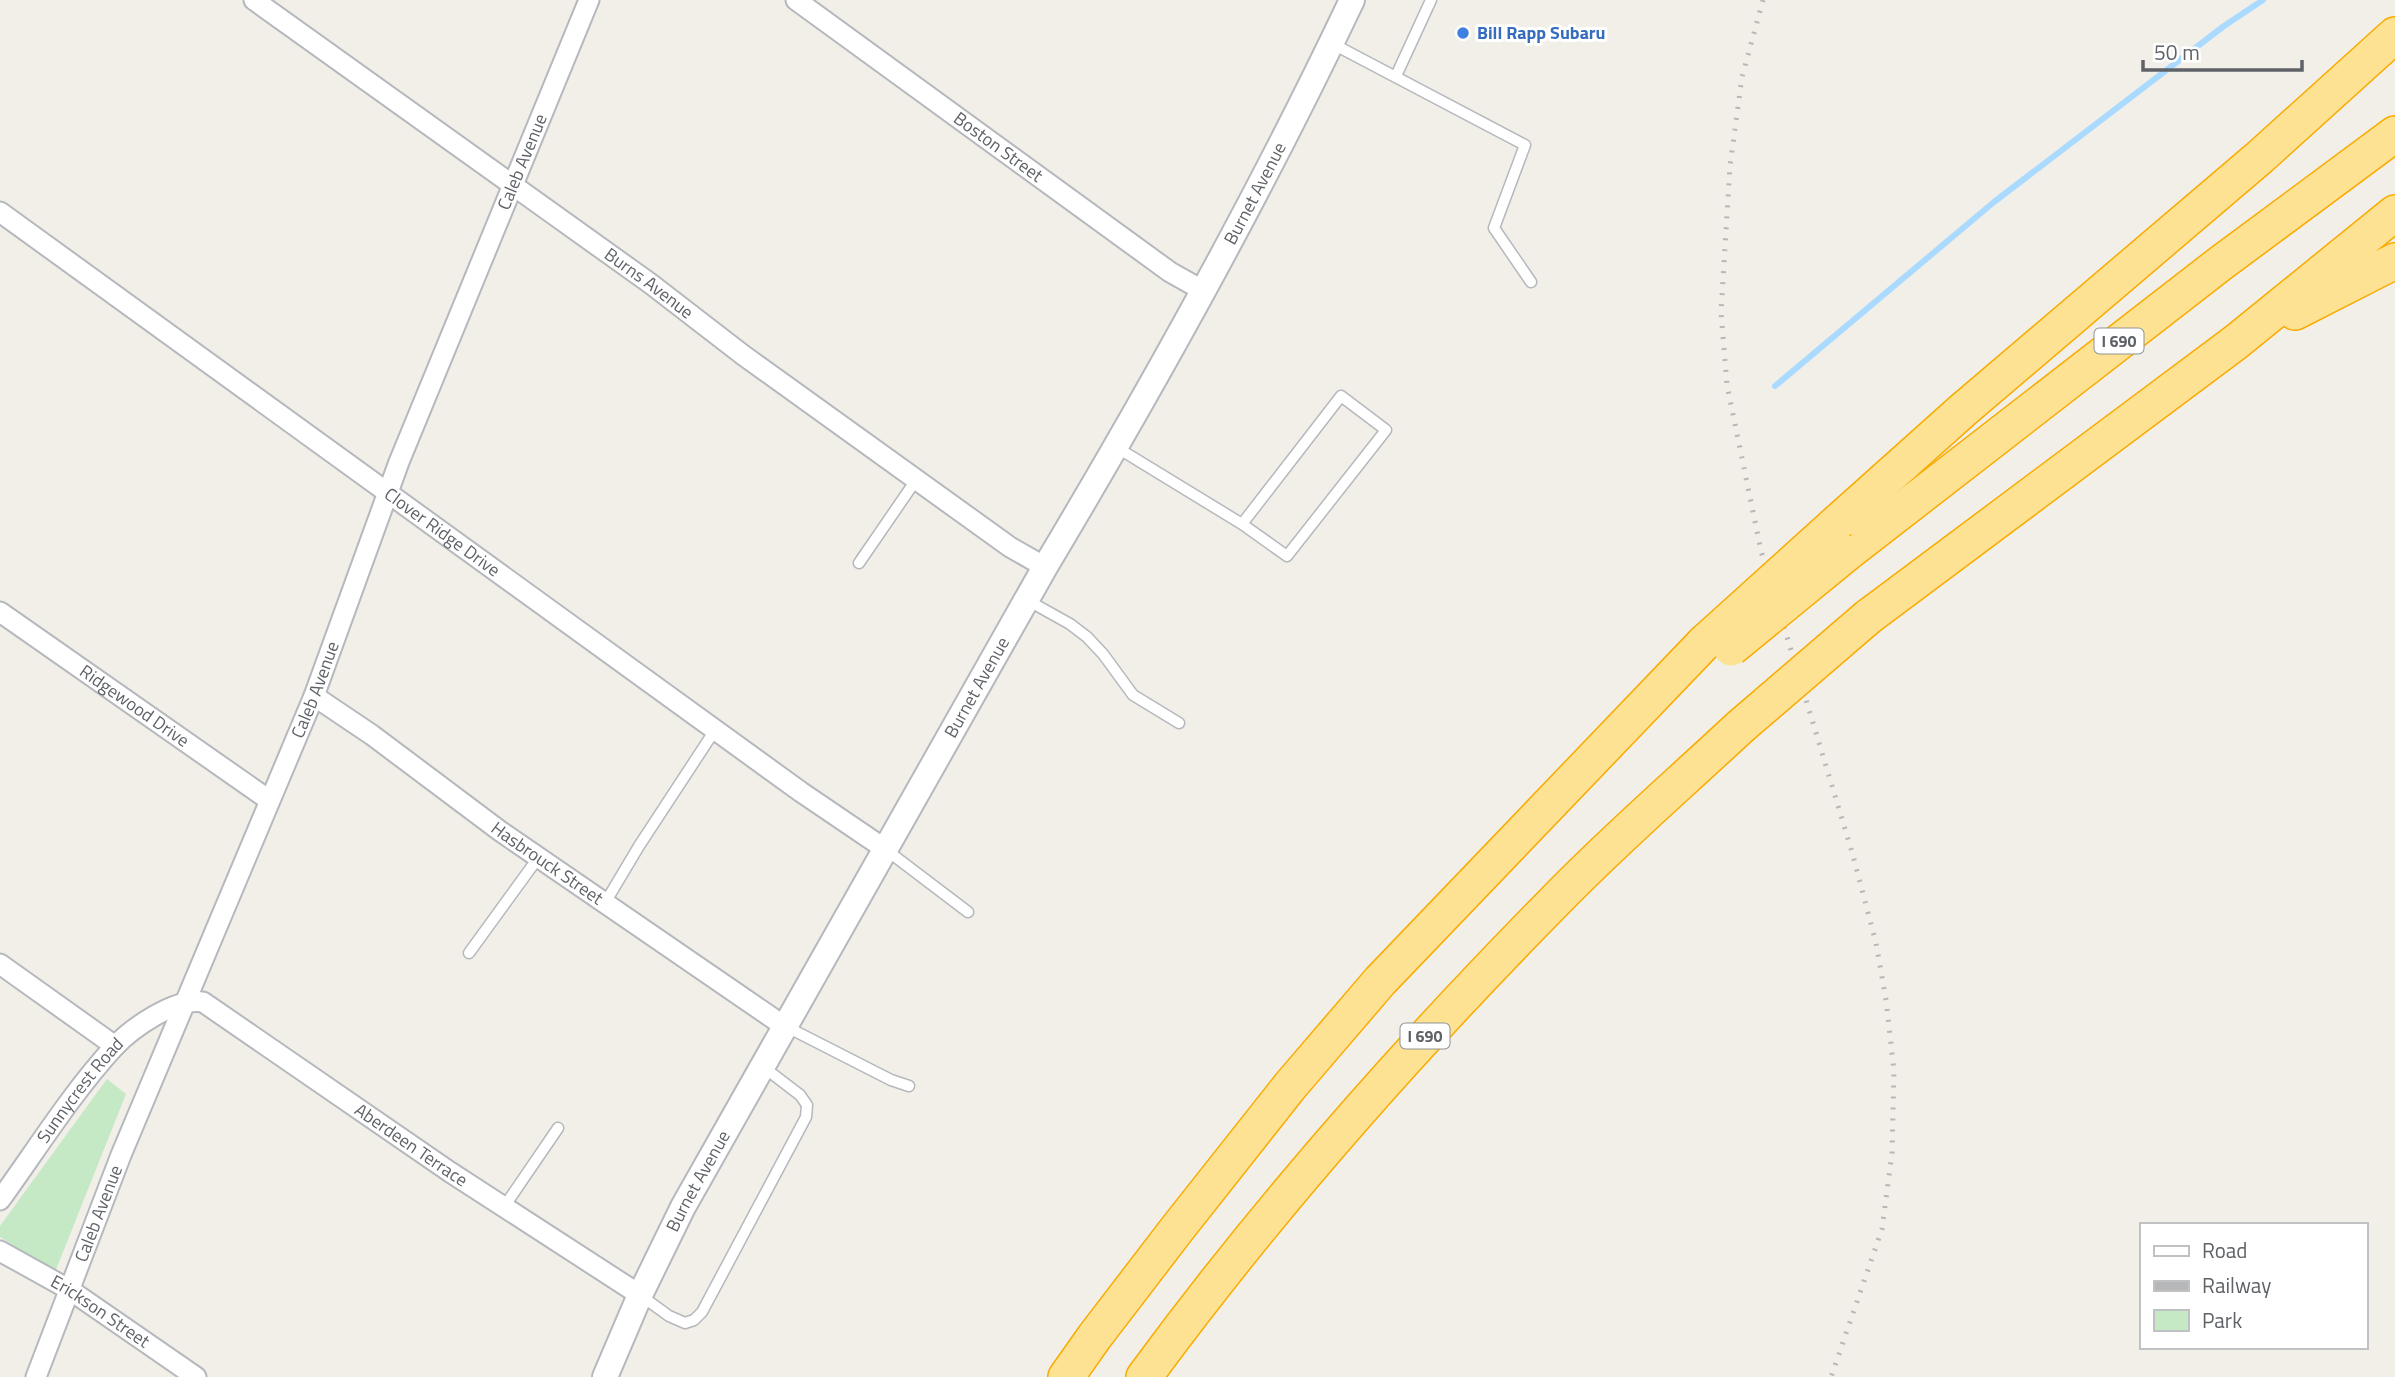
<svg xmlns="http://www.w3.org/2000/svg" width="2395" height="1377" font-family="'Titillium Web',sans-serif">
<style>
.green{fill:#c5e8c5}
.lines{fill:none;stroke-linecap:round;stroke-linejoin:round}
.stream{stroke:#aadaff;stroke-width:6}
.service-casing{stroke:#b5b8bc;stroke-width:13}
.minor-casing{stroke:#b5b8bc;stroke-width:23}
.tertiary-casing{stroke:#b5b8bc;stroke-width:28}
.motorway-casing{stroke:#f9ab00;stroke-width:38}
.service{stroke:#fff;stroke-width:10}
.minor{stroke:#fff;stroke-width:19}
.tertiary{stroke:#fff;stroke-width:24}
.motorway{stroke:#fde293;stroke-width:35}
.rail{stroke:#b6b7b8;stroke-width:5;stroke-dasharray:2 9;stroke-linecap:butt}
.motorway-bridge-casing{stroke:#f9ab00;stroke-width:38;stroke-linecap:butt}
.motorway-bridge{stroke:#fde293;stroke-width:35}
.shop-dot{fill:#3f7fe0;stroke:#fff;stroke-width:2.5}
.labels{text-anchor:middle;stroke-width:6;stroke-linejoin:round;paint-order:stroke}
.shield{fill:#fff;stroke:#8f9295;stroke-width:2}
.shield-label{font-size:16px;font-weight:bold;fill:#5f6368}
.shop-label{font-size:18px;font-weight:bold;fill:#366cbe;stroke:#fff;text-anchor:start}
.street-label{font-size:18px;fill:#5f6368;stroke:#fff}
</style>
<rect width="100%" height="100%" fill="#f1efe8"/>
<polygon class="green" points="107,1079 126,1094 55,1272 0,1237 0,1226"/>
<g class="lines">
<polyline class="stream" points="1775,386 1994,202 2224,26 2263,0"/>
<defs>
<g id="service">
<polyline points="1333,44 1525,145 1494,228 1531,282"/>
<polyline points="1396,76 1431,0"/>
<polyline points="1116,447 1242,524 1287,556 1386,430 1341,396 1242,524"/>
<polyline points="859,563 916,480"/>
<polyline points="1027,600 1070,624 1087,637 1103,654 1133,695 1179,723"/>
<polyline points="885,849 968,912"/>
<polyline points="605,903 639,846 715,730"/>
<polyline points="469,953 538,858"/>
<polyline points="785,1026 891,1080 909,1086"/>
<polyline points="504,1207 558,1128"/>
<polyline points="640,1295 669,1316 685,1323 694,1320 702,1312 806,1117 807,1105 800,1095 762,1066"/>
</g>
<g id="minor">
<path id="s1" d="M254 0 651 284 743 355 1010 547 1045 567"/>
<path id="s2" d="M796 0 1170 272 1202 290"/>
<path id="s3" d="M0 212 801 792 885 849"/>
<path id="s4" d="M0 612 269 800"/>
<path id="s5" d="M314 696 372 735 500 831 784 1026"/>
<polyline points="0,964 115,1046"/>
<path id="s6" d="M0 1200C37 1149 71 1094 114 1047 132 1028 176 997 203 1002L450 1172 640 1295"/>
<path id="s7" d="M0 1251 70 1290 196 1377"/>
<path id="s8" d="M36 1377 121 1155 314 696 399 462 589 0"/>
</g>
<g id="tertiary">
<path id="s9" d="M605 1377 640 1295 683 1207 1045 567C1155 383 1260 194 1352 0"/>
</g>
<g id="motorway">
<polyline points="2295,312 2395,261"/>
<polyline points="1839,521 1963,410 2260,157 2395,35"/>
<polyline points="1847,553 2221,263 2395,134"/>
<polyline points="1868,617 2236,342 2395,213"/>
<polyline points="1066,1377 1095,1336 1177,1229 1290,1086 1380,981 1705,642"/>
<path d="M1144 1377C1268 1208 1408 1050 1555 901 1614 840 1679 784 1740 727"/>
</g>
</defs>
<use href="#service" class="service-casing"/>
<use href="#minor" class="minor-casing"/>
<use href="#tertiary" class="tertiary-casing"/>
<use href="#motorway" class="motorway-casing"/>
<use href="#service" class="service"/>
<use href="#minor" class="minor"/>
<use href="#tertiary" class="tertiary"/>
<use href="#motorway" class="motorway"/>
<polyline class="rail" points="1763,0 1742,77 1730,166 1721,312 1727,385 1761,551 1852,852 1876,943 1886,1000 1894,1071 1892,1153 1882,1229 1831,1377"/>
<defs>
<g id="motorway-bridge">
<polyline points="1705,642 1839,521"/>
<polyline points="1731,648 1847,553"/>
<polyline points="1740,727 1868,617"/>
</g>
</defs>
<use href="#motorway-bridge" class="motorway-bridge-casing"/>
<use href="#motorway-bridge" class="motorway-bridge"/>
</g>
<circle class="shop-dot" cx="1463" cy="33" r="7"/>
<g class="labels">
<g class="shield">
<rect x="2094.5" y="328.5" width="49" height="25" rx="5"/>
<rect x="1400.5" y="1023.5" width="49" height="25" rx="5"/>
</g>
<g class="shield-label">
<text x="2119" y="347">I 690</text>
<text x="1425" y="1042">I 690</text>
</g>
<g class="shop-label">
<text x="1477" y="39">Bill Rapp Subaru</text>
</g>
<g class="street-label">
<text dy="6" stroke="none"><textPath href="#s2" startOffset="250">Boston Street</textPath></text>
<text dy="6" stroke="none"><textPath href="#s8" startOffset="1309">Caleb Avenue</textPath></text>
<text dy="6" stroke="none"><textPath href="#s9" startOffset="1351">Burnet Avenue</textPath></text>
<text dy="6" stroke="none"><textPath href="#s1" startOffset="486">Burns Avenue</textPath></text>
<text dy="6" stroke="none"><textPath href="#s3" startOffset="546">Clover Ridge Drive</textPath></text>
<text dy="6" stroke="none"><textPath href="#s9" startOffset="784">Burnet Avenue</textPath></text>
<text dy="6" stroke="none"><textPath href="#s8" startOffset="742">Caleb Avenue</textPath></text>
<text dy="6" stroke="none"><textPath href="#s4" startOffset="164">Ridgewood Drive</textPath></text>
<text dy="6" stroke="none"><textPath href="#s5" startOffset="287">Hasbrouck Street</textPath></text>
<text dy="6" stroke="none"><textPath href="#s6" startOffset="136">Sunnycrest Road</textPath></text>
<text dy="6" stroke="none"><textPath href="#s6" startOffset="546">Aberdeen Terrace</textPath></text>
<text dy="6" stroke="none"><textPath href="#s9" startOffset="217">Burnet Avenue</textPath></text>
<text dy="6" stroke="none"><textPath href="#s8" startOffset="175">Caleb Avenue</textPath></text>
<text dy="6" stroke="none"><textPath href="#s7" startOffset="117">Erickson Street</textPath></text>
</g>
</g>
<rect x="2140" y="1223" width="228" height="126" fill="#ffffff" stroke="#bfc1c3" stroke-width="2"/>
<rect x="2154" y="1246" width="35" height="10" fill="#ffffff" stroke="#bfc1c3" stroke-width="2"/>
<text x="2202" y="1258" font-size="21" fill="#5f6368">Road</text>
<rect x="2154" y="1281" width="35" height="10" fill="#b6b7b8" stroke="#bfc1c3" stroke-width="2"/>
<text x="2202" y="1293" font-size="21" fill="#5f6368">Railway</text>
<rect x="2154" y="1310" width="35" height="21" fill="#c5e8c5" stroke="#bfc1c3" stroke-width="2"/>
<text x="2202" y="1328" font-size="21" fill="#5f6368">Park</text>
<path d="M2143 60v10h159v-10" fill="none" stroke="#5f6368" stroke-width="3.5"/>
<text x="2154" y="60" font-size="21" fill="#5f6368" stroke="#ffffff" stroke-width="5" paint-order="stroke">50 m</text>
</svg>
